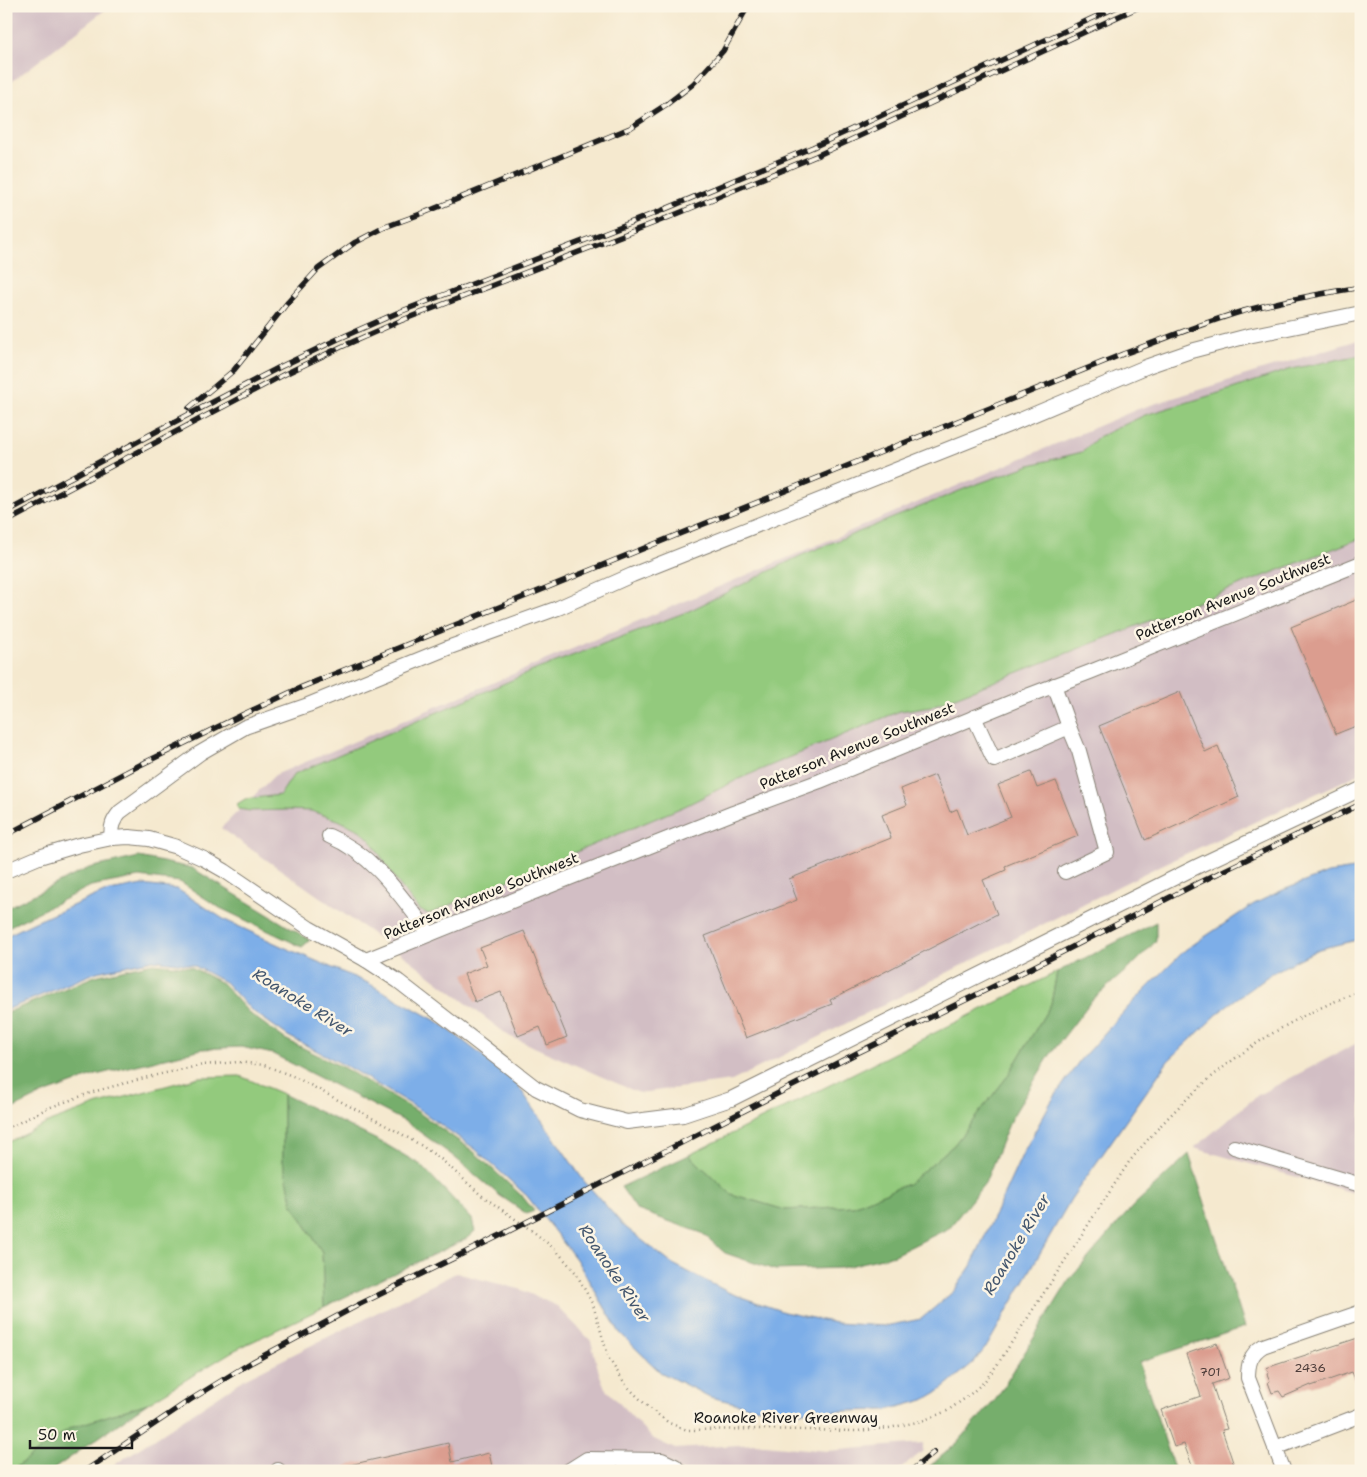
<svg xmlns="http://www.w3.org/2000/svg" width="1367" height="1477" font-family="'Shantell Sans',sans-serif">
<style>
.industrial{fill:#d2bec4}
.green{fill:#93ca7d;stroke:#58734c}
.forest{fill:#76ae6c;stroke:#496544}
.water{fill:#7daee8;stroke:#4c6582}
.building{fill:#db9d8f}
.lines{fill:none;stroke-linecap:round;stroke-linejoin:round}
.minor-casing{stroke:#888276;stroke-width:16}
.path{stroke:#888276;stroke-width:2.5;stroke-dasharray:1 4;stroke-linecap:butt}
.minor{stroke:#fff;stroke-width:14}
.rail-casing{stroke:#1c1c1c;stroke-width:5.5}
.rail{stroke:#fcf5e5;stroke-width:4;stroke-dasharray:11;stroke-linecap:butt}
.labels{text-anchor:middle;stroke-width:5;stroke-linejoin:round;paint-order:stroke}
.number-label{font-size:12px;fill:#4c3c39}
.street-label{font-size:15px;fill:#1c1c1c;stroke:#fcf5e5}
.water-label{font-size:16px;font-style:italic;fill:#43566e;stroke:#fcf5e5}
</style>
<rect width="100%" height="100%" fill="#fcf5e5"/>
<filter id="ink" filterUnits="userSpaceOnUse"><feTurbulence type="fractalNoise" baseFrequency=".02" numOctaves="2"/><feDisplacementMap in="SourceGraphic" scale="10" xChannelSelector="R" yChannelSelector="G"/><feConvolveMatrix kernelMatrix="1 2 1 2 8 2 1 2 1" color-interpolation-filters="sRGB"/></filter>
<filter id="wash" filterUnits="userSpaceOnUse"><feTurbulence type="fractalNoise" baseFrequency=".0096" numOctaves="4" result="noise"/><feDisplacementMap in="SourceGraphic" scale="20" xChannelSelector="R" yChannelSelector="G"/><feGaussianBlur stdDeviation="1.12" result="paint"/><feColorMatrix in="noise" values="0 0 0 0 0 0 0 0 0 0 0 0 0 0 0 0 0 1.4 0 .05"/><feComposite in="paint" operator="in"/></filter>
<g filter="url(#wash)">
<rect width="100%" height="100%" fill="#f5e9cf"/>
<g class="industrial">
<polygon points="6,6 110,6 10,83 6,94"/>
<polygon points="1361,339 1361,773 1153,869 732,1081 639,1093 509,1036 410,960 221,828 275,775 1138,409"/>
<polygon points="1361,1041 1361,1195 1194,1148 1258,1095"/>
<polygon points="456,1273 519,1289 557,1306 591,1341 599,1373 605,1388 652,1438 675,1449 755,1444 827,1451 923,1443 923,1451 898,1471 105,1471 246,1378"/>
</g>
<g class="green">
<polygon points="1361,355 1361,538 932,706 900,711 741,778 685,806 429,914 419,910 396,880 371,841 361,831 338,820 311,811 285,810 250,811 238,809 237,804 245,799 280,795 294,774 535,670 689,611 802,555 969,487 1030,465 1082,452 1098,437 1145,415 1232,389 1291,369"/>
<polygon points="1057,972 1051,1004 1007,1077 954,1145 908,1184 853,1206 785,1210 731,1194 689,1155"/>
<polygon points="240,1076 283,1094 283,1161 293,1205 322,1252 324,1307 233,1351 148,1403 70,1428 11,1471 6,1471 6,1143 52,1121 99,1104 199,1077"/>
</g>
<g class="forest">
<polygon points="139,857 192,868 310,940 302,947 220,908 180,882 139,877 91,886 6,928 6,908 89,868"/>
<polygon points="1156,922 1156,941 1137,961 1092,1000 1050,1055 1011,1119 985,1183 949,1228 894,1255 841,1268 775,1270 725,1253 702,1233 637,1210 621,1187 689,1155 731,1194 785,1210 853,1206 908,1184 954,1145 1007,1077 1051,1004 1057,972"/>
<polygon points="153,963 191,967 222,983 249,1013 285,1039 344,1068 415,1110 473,1151 523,1197 534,1211 527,1214 499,1195 453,1156 406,1122 273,1054 241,1047 202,1049 96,1075 41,1095 6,1112 6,1013 95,976"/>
<polygon points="283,1094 385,1144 421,1165 472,1219 475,1231 466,1239 324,1307 322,1252 293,1205 283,1161"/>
<polygon points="1189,1154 1245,1327 1139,1362 1175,1471 924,1471 957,1443 996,1399 1070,1279 1133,1206"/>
<polygon points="148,1403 51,1471 11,1471 70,1428"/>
</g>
<polygon class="water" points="1361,868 1361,939 1319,949 1272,973 1225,1007 1168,1061 1071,1199 987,1346 974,1362 941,1390 924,1400 887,1410 796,1412 752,1407 710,1397 660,1372 620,1333 576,1259 527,1196 475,1149 417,1108 346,1066 288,1036 251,1010 225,982 193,965 153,960 97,972 6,1010 6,936 35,922 104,892 142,885 177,889 225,920 281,946 368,983 440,1023 514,1080 584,1181 624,1226 671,1263 730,1293 784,1312 836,1323 885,1326 921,1319 954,1291 971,1266 1023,1153 1051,1102 1080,1060 1132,1003 1185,950 1254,904 1283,890 1328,873"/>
<g id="blocks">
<g class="building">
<polygon points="1361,598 1361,724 1336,734 1291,627"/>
<polygon points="1180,692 1205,752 1218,746 1239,797 1145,840 1099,726"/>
<polygon points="1031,772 1037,788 1056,781 1078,836 1005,866 1006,870 983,880 997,914 830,1000 832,1004 746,1038 705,936 797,900 789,879 891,838 882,815 907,805 901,789 935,775 950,812 957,809 967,835 1011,817 998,785"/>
<polygon points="524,931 567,1037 547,1045 540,1027 518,1036 501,992 475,1002 464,974 487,965 480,948"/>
<polygon points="1361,1337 1361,1391 1360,1391 1352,1372 1311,1386 1311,1385 1283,1397 1279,1391 1272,1393 1268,1382 1270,1381 1267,1374 1269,1373 1266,1368"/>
<polygon points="1217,1343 1229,1378 1212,1384 1227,1429 1222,1430 1236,1471 1194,1471 1184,1444 1174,1447 1161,1410 1201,1396 1186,1354"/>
<polygon points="448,1443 452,1462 489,1453 493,1471 346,1471 345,1466"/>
</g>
</g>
</g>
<g filter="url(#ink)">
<use href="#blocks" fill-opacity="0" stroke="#888276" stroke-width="1"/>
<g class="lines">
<defs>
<g id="minor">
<polyline points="974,717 994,760 1069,727 1054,685"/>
<path d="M329 836C376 856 400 896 430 934"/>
<path d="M112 838C110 827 113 820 120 812L200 753 245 727 308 705 450 647 558 608 632 575 1011 424 1148 366 1191 351 1248 336 1361 313"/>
<polyline points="6,871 39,857 79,845 112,838 129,837 149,839 177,847 204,859 225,871 309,928 366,960 398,981 536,1088 580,1110 627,1122 683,1115 731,1099 1198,866 1361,789"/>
<polyline points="1065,872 1107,852 1079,751 1069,727"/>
<polyline points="366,960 519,898 733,813 820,781 1019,699 1090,672 1361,563"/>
<polyline points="1234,1147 1361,1185"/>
<polyline points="1275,1448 1361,1415"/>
<polyline points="278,1470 278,1471"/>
<polyline points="568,1471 587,1459 662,1460 675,1466 679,1471"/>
<path d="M1284 1471 1248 1378C1248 1364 1250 1354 1263 1346L1361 1312"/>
</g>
</defs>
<use href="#minor" class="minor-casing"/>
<path class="path" d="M6 1129 48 1108 96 1091 152 1076 203 1065 238 1062 264 1065 295 1077 398 1132 422 1146 442 1160 481 1195 535 1233 556 1250 576 1273 593 1305 609 1359 626 1385 648 1407 669 1423 687 1430 756 1429 856 1431 889 1428 922 1421 947 1411 967 1397 984 1382 997 1365 1129 1162C1194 1082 1264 1027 1361 991"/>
<use href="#minor" class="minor"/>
<defs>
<g id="rail">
<polyline points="189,408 234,370 288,302 318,269 354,243 385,227 426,212 630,128 667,104 693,84 723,51 748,6"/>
<polyline points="6,512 159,430 280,367 338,339 397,313 663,210 813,147 1119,6"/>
<polyline points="6,522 283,375 341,347 400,321 667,218 816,156 1141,6"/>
<path d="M6 835 140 765 242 715 302 687 1123 354C1162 340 1200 324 1240 312 1279 301 1320 294 1361 287"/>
<polyline points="85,1471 190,1400 252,1362 360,1304 503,1234 857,1053 1029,969 1198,883 1361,804"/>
<polyline points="911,1471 934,1452"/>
</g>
</defs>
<use href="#rail" class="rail-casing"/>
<use href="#rail" class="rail"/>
</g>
</g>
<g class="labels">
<g class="number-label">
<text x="1310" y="1372">2436</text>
<text x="1210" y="1376">701</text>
</g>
<g class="street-label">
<text transform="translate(1233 597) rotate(-22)" y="5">Patterson Avenue Southwest</text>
<text transform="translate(857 746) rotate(-22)" y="5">Patterson Avenue Southwest</text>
<text transform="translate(481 896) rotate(-22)" y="5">Patterson Avenue Southwest</text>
<text x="786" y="1423">Roanoke River Greenway</text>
</g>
<g class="water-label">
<text transform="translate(303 1002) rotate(32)" y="6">Roanoke River</text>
<text transform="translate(1016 1244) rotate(-59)" y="6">Roanoke River</text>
<text transform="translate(615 1273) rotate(56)" y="6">Roanoke River</text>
</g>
</g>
<rect width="1367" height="1477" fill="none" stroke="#fcf5e5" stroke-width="25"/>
<path d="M30 1440v8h102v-8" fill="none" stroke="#1c1c1c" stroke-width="2.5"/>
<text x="38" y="1440" font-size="15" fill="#1c1c1c" stroke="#fcf5e5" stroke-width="4" paint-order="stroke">50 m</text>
</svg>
